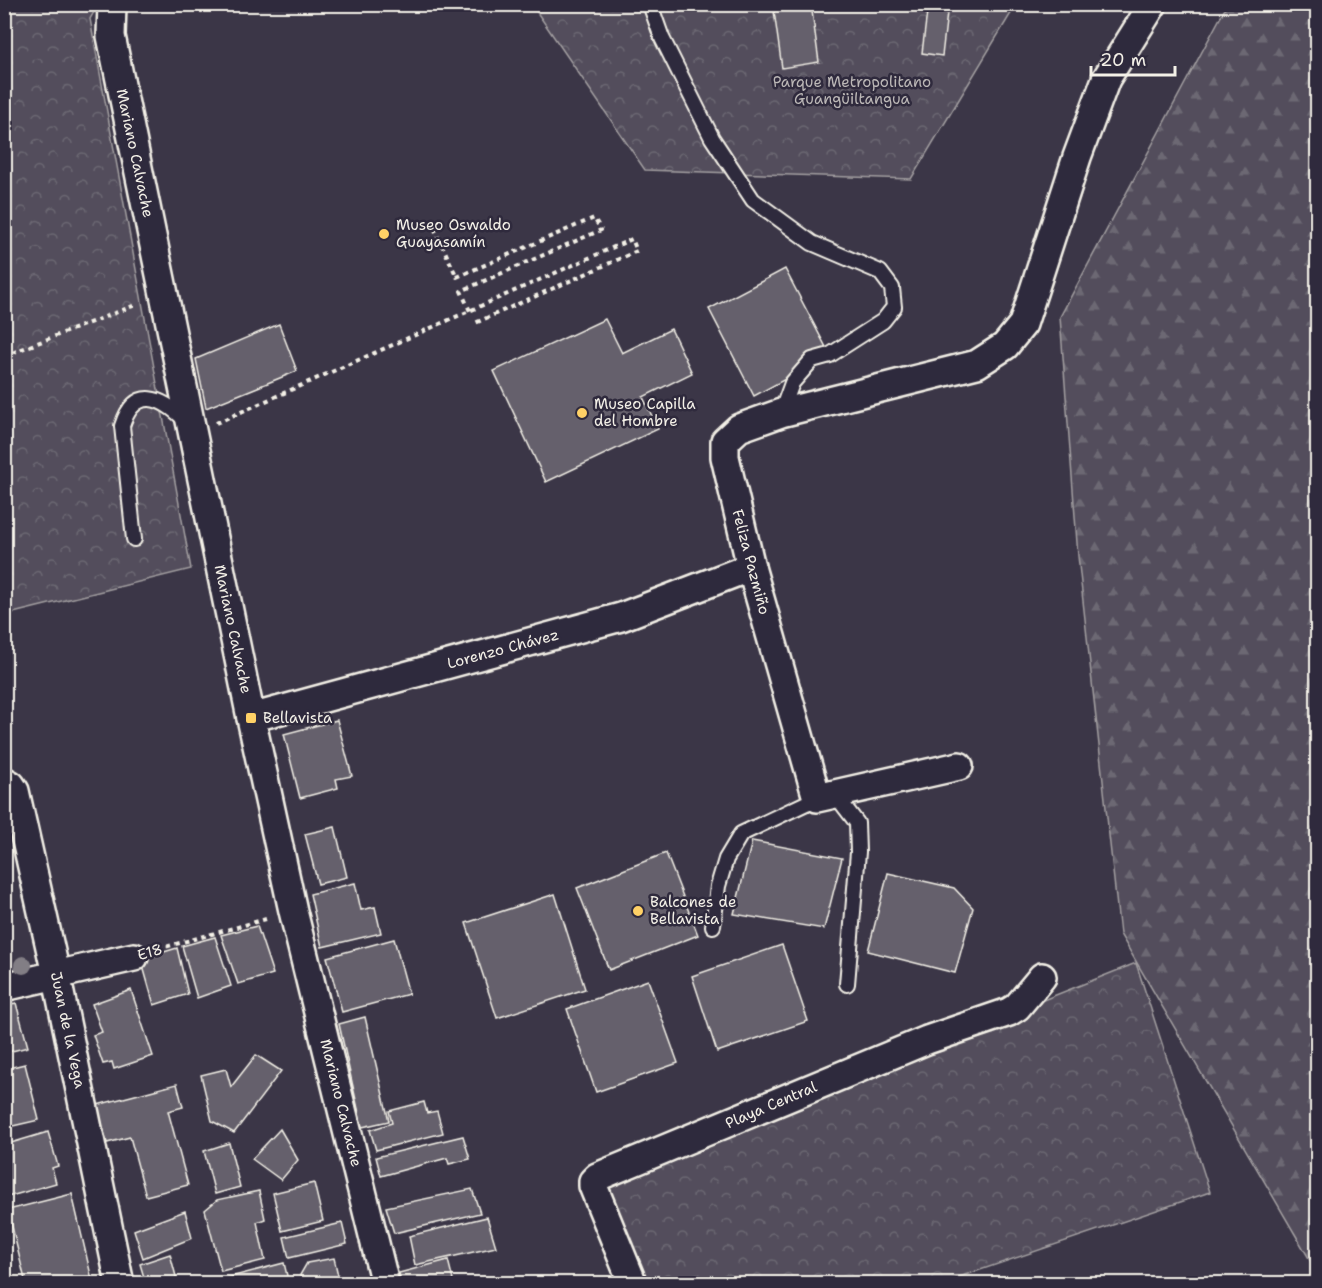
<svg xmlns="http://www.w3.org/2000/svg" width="1322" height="1288" font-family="'Shantell Sans',sans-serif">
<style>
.forest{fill:url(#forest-firs);stroke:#a4a0a2;stroke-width:1.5}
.park{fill:url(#park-crowns);stroke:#a4a0a2;stroke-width:1.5}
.building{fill:#65616c;stroke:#f4f1e8;stroke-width:1.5}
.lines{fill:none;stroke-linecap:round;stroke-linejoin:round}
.lane-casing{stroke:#f4f1e8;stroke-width:18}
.street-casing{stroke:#f4f1e8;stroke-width:32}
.path{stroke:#f4f1e8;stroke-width:4;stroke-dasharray:4.5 4.5;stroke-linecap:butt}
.lane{stroke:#2f2a3d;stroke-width:14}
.street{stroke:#2f2a3d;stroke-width:27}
.tree{fill:#827e85}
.poi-dot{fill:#ffd166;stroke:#2f2a3d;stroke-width:2}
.labels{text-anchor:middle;stroke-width:5;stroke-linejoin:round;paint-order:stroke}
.park-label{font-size:15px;fill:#bcb8b7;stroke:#2f2a3d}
.street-label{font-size:15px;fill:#f4f1e8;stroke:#2f2a3d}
.poi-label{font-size:15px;fill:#f4f1e8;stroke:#2f2a3d;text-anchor:start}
</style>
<defs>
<pattern id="forest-firs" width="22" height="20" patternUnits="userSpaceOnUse" patternTransform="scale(1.5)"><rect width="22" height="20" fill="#534e5c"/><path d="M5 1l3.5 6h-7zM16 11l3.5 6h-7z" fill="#6c6873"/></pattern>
<pattern id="park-crowns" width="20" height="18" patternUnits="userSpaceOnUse" patternTransform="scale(1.5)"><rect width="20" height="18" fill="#534e5c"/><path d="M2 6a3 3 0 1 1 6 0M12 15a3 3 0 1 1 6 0" fill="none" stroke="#6c6873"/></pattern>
</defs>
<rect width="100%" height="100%" fill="#3b3647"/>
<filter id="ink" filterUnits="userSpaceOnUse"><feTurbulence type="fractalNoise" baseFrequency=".0167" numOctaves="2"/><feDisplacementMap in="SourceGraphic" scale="12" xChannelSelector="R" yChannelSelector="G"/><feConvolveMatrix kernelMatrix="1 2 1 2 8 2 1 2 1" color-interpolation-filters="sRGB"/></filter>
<g filter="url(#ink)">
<polygon class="forest" points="1227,5 1317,5 1317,1281 1317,1272 1120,934 1078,556 1060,317"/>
<g class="park">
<polygon points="4,5 98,5 90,19 191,569 5,615"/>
<polygon points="532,5 1016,5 911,179 645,170"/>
<polygon points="1136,963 1210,1192 942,1283 635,1284 597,1178"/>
</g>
<g class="building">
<polygon points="773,4 811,4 819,62 782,68"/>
<polygon points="928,4 948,4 942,56 922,53"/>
<polygon points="785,269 830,355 754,396 709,309"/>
<polygon points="605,319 622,353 671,329 692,373 643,397 658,429 546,482 494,371"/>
<polygon points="279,324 297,371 206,408 196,359"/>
<polygon points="337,720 352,776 336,779 338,788 300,798 284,734"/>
<polygon points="335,827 347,877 318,884 305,834"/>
<polygon points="752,841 842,858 824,929 734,914"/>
<polygon points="666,853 698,935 609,970 577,888"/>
<polygon points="888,873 954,888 973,908 955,973 868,951"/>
<polygon points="355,883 361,910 375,907 381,933 322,947 310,894"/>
<polygon points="555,894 585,989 497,1018 466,923"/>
<polygon points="257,926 273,974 238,984 221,935"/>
<polygon points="215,937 231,986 197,998 182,946"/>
<polygon points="394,939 409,994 342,1012 327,957"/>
<polygon points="782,945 808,1021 717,1052 692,976"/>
<polygon points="177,948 188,994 154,1005 141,959"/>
<polygon points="648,980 678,1063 596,1092 567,1009"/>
<polygon points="131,990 153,1056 114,1069 112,1062 103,1064 93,1035 102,1032 92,1004"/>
<polygon points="16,1003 28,1047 4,1053 4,1006"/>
<polygon points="365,1017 389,1121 362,1127 339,1024"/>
<polygon points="256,1055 281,1071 234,1133 212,1121 201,1075 226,1069 231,1087"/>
<polygon points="25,1064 39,1120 4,1128 4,1069"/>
<polygon points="177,1084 183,1107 168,1111 188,1185 146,1196 130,1137 107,1143 97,1105"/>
<polygon points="424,1102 427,1113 437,1111 443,1133 376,1150 370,1130 392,1123 389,1111"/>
<polygon points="280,1129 298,1160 281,1180 252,1159"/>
<polygon points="48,1132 58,1166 52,1168 56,1183 4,1198 4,1145"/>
<polygon points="463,1136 470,1159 449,1164 447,1158 381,1176 376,1157"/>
<polygon points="229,1143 240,1187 215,1194 204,1151"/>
<polygon points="314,1183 323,1221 282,1231 273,1193"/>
<polygon points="472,1189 480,1213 394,1233 386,1207"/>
<polygon points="259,1191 265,1219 257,1222 265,1260 221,1271 205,1210 217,1200"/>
<polygon points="72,1194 93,1284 26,1284 8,1210"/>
<polygon points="185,1211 192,1238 143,1258 134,1230"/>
<polygon points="487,1217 496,1247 415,1265 409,1236"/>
<polygon points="342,1223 347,1244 289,1258 284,1237"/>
<polygon points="170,1254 178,1284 146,1284 140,1264"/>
<polygon points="334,1258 340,1284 302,1284 300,1275 307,1263"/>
<polygon points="448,1260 454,1284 401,1284 399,1273"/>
<polygon points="284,1263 289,1284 211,1284 211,1282"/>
</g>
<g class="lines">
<defs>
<g id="lane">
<polyline points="650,4 662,38 712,138 753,200 812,243 880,272 892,288 894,307 883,321 830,355 812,360 792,383 781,413"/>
<path d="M134 539 122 426C135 385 162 397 186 421"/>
<polyline points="834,793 857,823 858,852 847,984"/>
<polyline points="713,926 718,886 726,859 741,834 817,798"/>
</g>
<g id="street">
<polyline points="112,4 111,36 251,718 293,911 385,1284"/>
<polyline points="251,718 621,617 751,567"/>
<polyline points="959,766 817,798 751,567 725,457 725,441 739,428 781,413 977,364 1005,346 1023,324 1077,157 1106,79 1153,4"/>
<polyline points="4,781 11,785 15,791 56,974 120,1284"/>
<polyline points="4,987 134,957"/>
<polyline points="633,1284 593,1186 593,1181 597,1177 927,1040 1009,1012 1017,1007 1042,977"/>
</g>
</defs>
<use href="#lane" class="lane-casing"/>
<use href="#street" class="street-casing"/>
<g class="path">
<polyline points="434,228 457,277 594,218 601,230 461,291 470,311"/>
<polyline points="4,356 138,304"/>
<polyline points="216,423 632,239 637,251 473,324"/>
<polyline points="158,949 266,919"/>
</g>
<use href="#lane" class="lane"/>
<use href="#street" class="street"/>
</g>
<circle class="tree" cx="23" cy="965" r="9"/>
</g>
<g class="poi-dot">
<circle cx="384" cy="234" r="6"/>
<circle cx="582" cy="413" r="6"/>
<rect x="245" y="712" width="12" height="12" rx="3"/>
<circle cx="638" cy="911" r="6"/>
</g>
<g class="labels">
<g class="park-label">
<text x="852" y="87">Parque Metropolitano<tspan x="852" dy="17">Guangüiltangua</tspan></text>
</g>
<g class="street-label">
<text transform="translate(135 153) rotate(78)" y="5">Mariano Calvache</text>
<text transform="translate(751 562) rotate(75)" y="5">Feliza Pazmiño</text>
<text transform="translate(233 629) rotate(78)" y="5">Mariano Calvache</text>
<text transform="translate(503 649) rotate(-15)" y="5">Lorenzo Chávez</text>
<text transform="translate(150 952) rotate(-17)" y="5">E18</text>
<text transform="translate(68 1030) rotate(78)" y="5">Juan de la Vega</text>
<text transform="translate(341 1103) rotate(76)" y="5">Mariano Calvache</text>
<text transform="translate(771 1105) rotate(-23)" y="5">Playa Central</text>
</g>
<g class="poi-label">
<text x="396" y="230">Museo Oswaldo<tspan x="396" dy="17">Guayasamín</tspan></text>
<text x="594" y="409">Museo Capilla<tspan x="594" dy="17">del Hombre</tspan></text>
<text x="263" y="723">Bellavista</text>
<text x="650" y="907">Balcones de<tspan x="650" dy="17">Bellavista</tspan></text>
</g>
</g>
<rect width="1322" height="1288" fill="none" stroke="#2f2a3d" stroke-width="24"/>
<rect x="12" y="12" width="1298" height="1264" fill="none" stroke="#f4f1e8" stroke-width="2" filter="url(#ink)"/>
<path d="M1091 66v9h84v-9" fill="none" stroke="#f4f1e8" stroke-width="3"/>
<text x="1100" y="66" font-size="18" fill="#f4f1e8" stroke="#2f2a3d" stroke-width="4.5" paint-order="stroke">20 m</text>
</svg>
